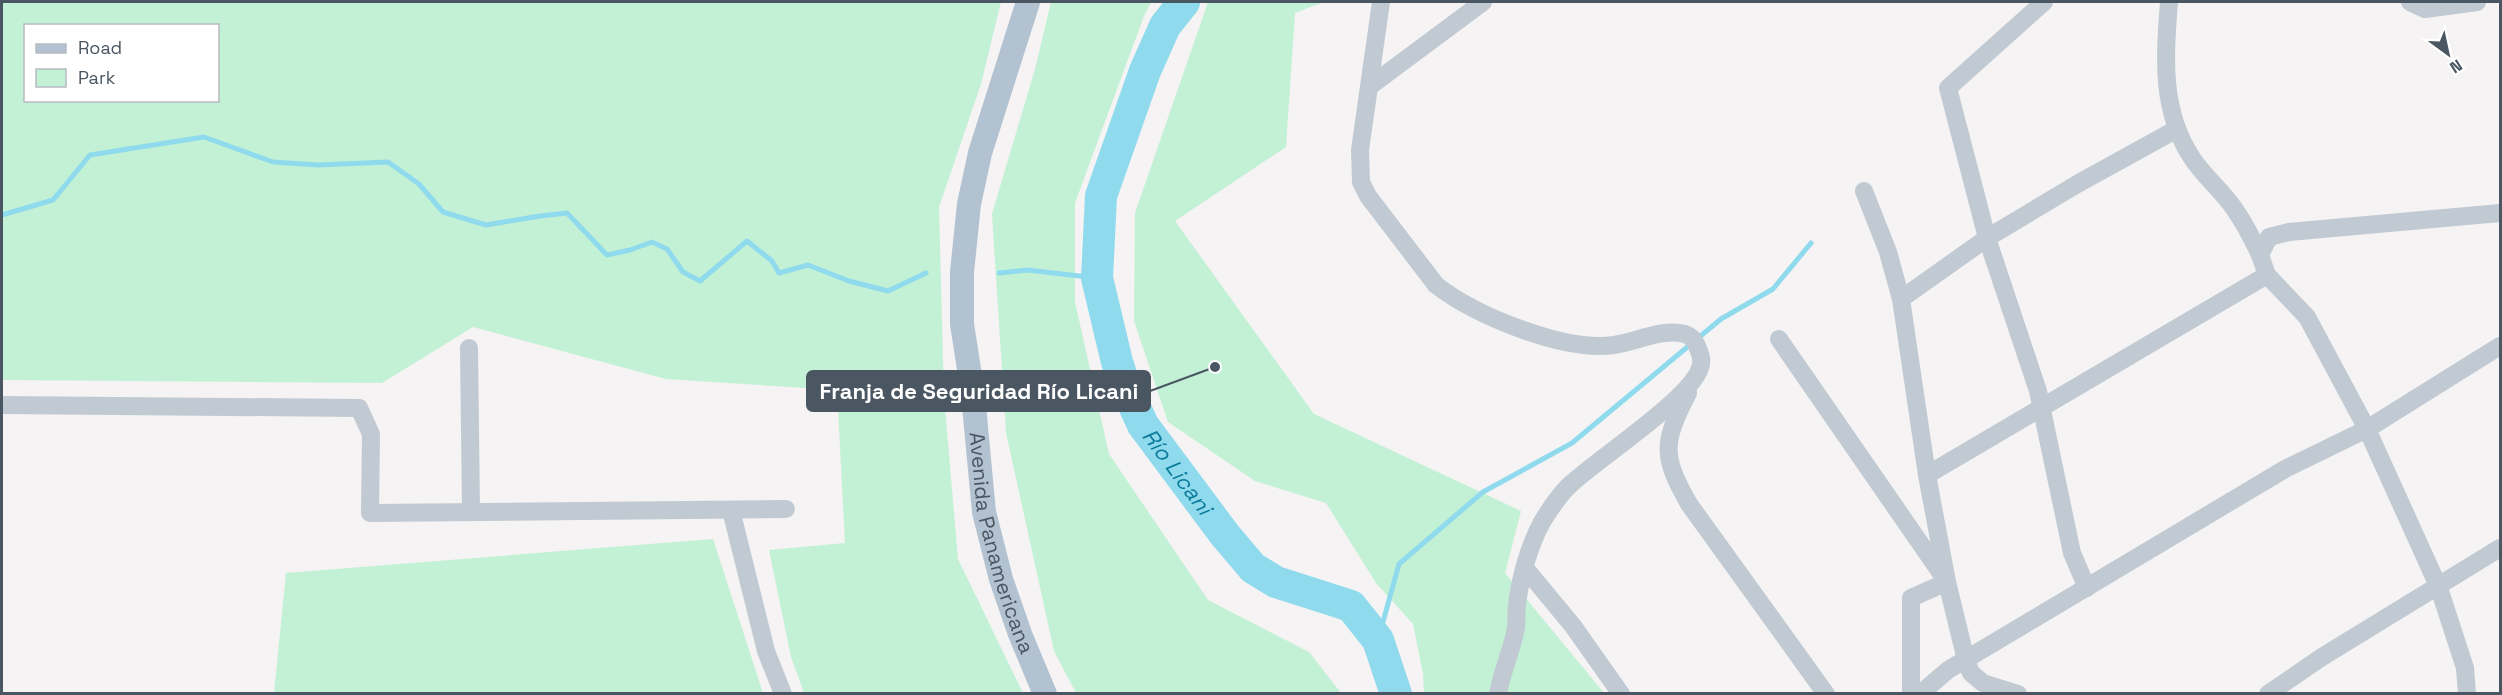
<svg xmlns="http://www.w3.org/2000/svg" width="2502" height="695" font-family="'Space Grotesk',sans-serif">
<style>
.green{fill:#c3f1d5;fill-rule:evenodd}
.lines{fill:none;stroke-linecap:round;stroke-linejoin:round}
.stream{stroke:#90daee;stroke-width:5}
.river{stroke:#90daee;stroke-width:32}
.minor{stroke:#c1cad2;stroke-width:18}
.major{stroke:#b3c2d1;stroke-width:24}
.labels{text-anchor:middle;stroke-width:6;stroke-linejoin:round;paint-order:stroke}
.street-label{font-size:21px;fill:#4a5661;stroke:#fff}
.water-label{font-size:22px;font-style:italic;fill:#0c7c9b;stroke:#fff}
.leader{fill:none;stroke:#4a5661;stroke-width:2}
.callout-dot{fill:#4a5661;stroke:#fff;stroke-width:2}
.callout{fill:#4a5661;stroke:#4a5661;stroke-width:2}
.callout-label{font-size:22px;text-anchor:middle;font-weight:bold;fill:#fff}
</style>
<rect width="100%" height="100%" fill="#f5f3f3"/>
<g class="green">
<path d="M2 2H1001L981 84 939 207 944 396 958 559 1023 693H804L791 657 769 550 845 543 837 390 666 379 473 327 382 383 2 380ZM26 26H218V100H26Z"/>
<polygon points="1051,2 1151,2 1144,16 1075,203 1075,302 1109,454 1208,600 1309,652 1341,693 1076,693 1054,651 1006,433 992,214 1035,69"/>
<polygon points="1208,2 1324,2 1295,13 1286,147 1175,221 1314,414 1521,511 1505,573 1604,693 1424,693 1423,674 1413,624 1376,583 1326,503 1255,481 1168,422 1134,321 1135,213"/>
<polygon points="713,539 763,693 274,693 286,573"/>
</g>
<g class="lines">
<g class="stream">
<polyline points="2,215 53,200 90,155 204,137 273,162 318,165 388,162 419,184 443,212 486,225 540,216 567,213 607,255 630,250 652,242 667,249 683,272 700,281 747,241 772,261 779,273 808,265 849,281 888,291 926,273"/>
<polyline points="999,273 1027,270 1097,278"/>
<polyline points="1378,640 1399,564 1483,492 1572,443 1721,319 1773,289 1811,243"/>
</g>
<path class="river" id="s1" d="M1184 2 1165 26 1145 71 1101 196 1097 278 1117 362 1125 386 1143 425 1225 535 1253 568 1276 582 1351 606 1378 640 1396 694"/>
<g class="minor">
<path d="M1381 2 1360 150 1361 182 1368 196 1436 285C1476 316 1564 352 1614 345 1637 342 1661 328 1685 334 1691 336 1695 340 1697 346 1700 353 1703 360 1700 368 1691 398 1599 458 1572 483 1560 493 1550 509 1542 522 1529 546 1520 578 1517 605 1516 612 1517 620 1516 628 1512 650 1502 671 1498 694"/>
<polyline points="2044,2 1948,88 1987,238 2038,391 2072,553 2087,588"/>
<path d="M2169 2C2165 55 2160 110 2192 158 2203 175 2221 190 2233 207 2244 222 2252 238 2260 255"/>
<polyline points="2410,2 2425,9 2477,2"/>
<polyline points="1370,86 1483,2"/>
<polyline points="1864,191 1888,252 1901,299 1927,475 1947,582 1966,660 1971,673 1983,683 2018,694"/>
<polyline points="1901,299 1987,238 2079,183 2177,129"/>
<polyline points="1779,339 1947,582 1911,598 1911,694"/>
<polyline points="469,348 471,512"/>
<path d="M1688 393C1663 442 1661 455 1689 504L1826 694"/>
<polyline points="2,405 359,408 371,434 370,513 786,509"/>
<polyline points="1927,475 2267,275"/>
<polyline points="731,510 766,651 783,694"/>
<polyline points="1525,568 1573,626 1621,694"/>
<polyline points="1920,694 1948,670 2285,469 2367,429 2500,346"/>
<polyline points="2268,694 2322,657 2500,548"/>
<polyline points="2467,694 2465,668 2439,588 2367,429 2307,317 2267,275 2260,255 2269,237 2289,232 2500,213"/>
</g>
<path class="major" id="s2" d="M1028 2 980 153 969 204 962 272V324L973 395 984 512 1001 579 1020 634 1045 694"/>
</g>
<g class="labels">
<g class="street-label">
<text dy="7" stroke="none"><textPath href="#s2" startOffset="554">Avenida Panamericana</textPath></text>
</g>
<g class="water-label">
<text dy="8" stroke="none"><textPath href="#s1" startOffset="507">Río Licani</textPath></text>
</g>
</g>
<path class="leader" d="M1215 367L1150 391"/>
<circle class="callout-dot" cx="1215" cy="367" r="6"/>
<rect class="callout" x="807" y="371" width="343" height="40" rx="6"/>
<g class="callout-label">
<text x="979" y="399">Franja de Seguridad Río Licani</text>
</g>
<rect width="2502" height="695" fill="none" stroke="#4a5661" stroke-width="6"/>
<rect x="24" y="24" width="195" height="78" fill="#ffffff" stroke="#b7bbc0" stroke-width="1.5"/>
<rect x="36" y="44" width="30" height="9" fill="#b3c2d1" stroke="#b7bbc0" stroke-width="1.5"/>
<text x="78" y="54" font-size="18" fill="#4a5661">Road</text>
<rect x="36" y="69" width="30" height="18" fill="#c3f1d5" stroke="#b7bbc0" stroke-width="1.5"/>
<text x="78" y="84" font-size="18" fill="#4a5661">Park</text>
<g transform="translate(2448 54) rotate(147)" stroke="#ffffff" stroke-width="4.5" paint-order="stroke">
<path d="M0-4.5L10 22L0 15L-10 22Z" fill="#4a5661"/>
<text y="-9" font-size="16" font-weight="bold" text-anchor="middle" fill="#4a5661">N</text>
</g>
</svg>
